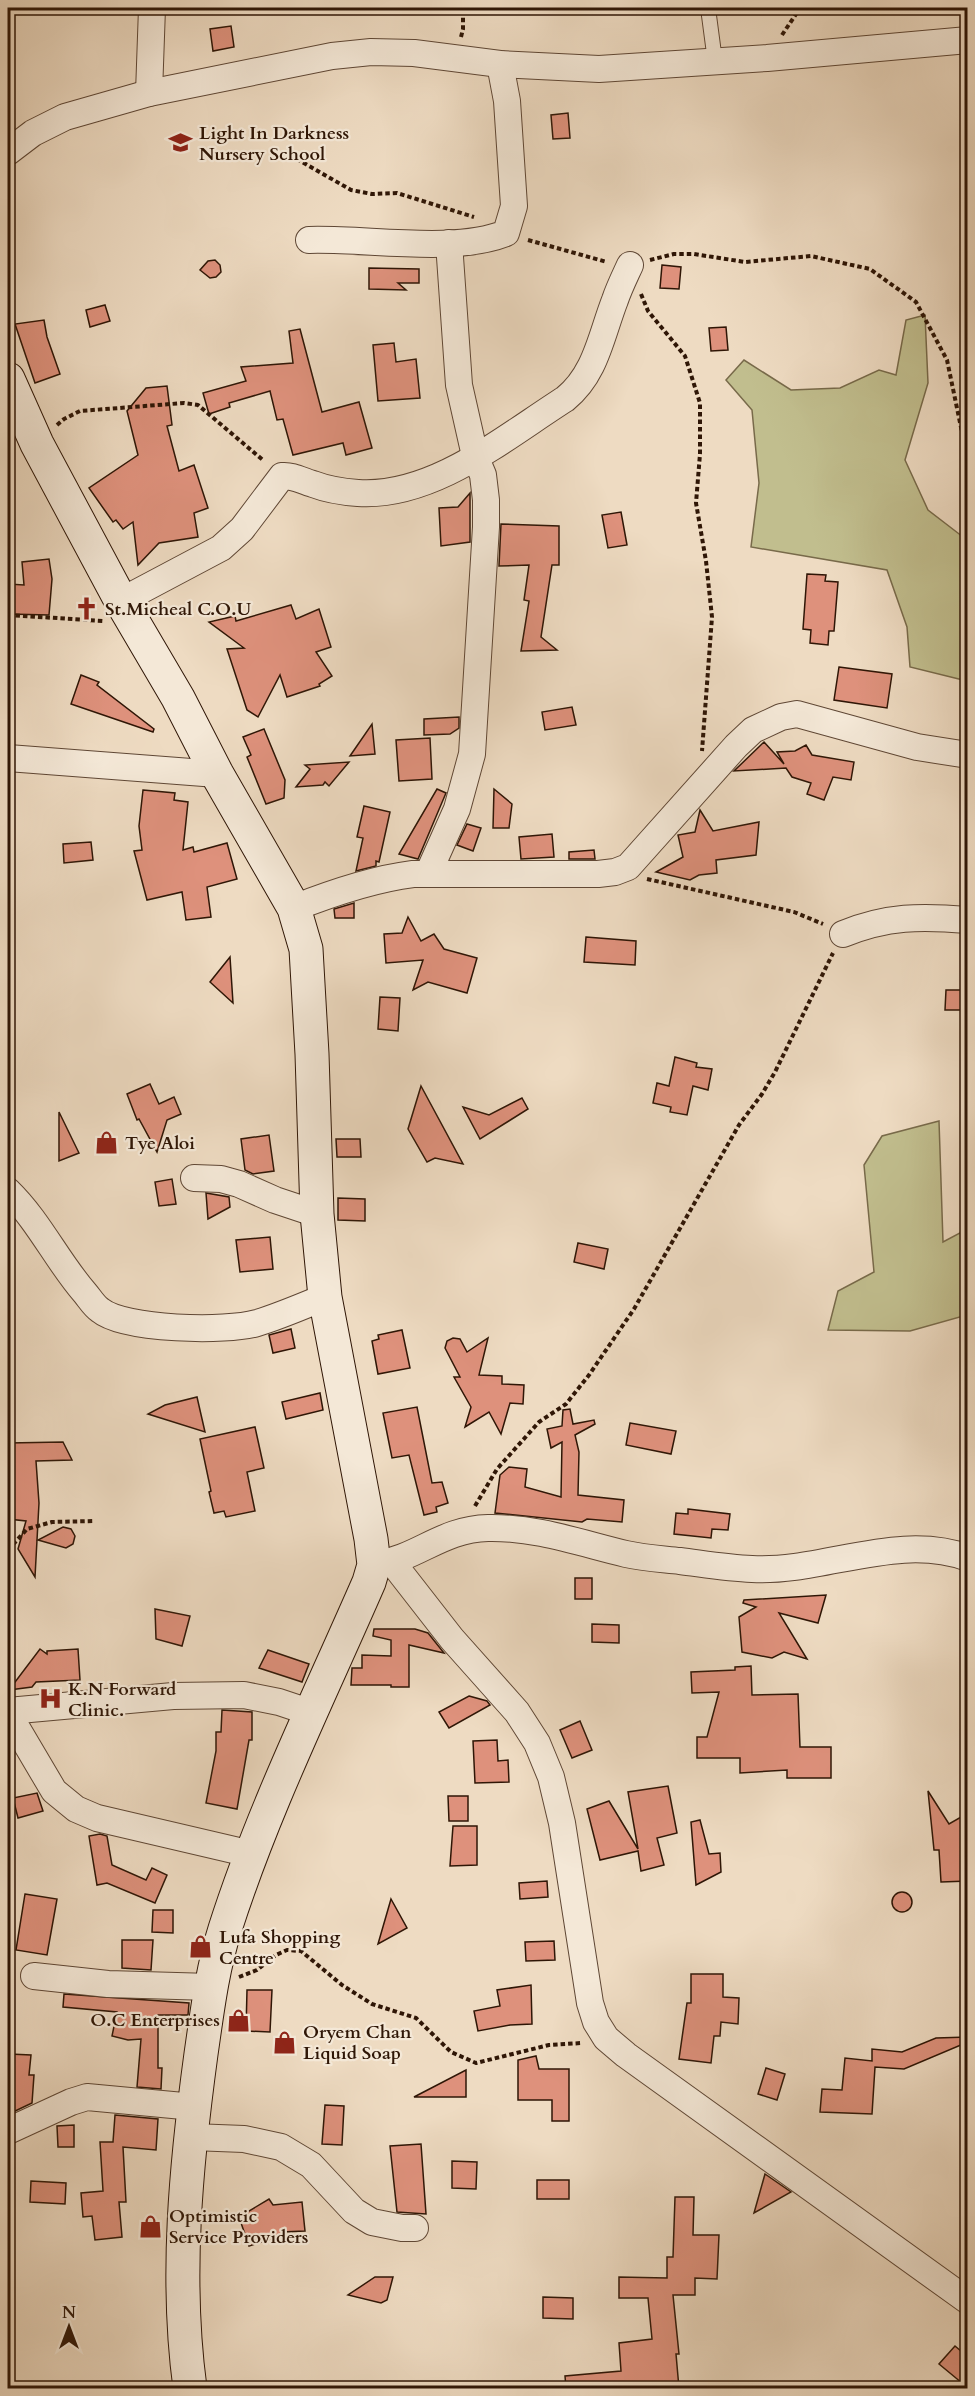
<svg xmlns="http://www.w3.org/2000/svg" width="975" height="2396" font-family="Cardo,serif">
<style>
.green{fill:#c1be8e;stroke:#786a4a;stroke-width:1.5}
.building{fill:#de917c;stroke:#2f1606;stroke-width:1.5}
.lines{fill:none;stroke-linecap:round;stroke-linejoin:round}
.lane-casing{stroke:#5f4735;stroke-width:16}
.street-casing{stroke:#5f4735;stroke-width:28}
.secondary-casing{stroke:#2f1606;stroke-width:35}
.path{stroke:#2f1606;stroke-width:4;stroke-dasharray:4.5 3;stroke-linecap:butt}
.lane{stroke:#f4e8d7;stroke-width:14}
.street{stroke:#f4e8d7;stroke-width:26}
.secondary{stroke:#f4e8d7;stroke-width:33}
.labels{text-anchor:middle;stroke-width:4.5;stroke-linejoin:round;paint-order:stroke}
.poi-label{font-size:18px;font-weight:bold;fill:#2f1606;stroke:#f4e8d7;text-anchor:start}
</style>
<rect width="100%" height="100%" fill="#eedbc2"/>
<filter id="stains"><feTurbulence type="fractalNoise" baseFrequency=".00333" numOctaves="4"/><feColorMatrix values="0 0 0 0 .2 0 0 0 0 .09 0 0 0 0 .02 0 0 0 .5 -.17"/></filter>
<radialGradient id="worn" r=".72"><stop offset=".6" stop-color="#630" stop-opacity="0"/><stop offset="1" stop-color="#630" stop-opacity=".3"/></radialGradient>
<g class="green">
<polygon points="925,315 928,383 905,460 928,510 967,540 967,681 910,667 907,627 887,570 751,547 759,483 752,410 726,380 744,360 791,390 840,388 879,370 896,375 906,320"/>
<polygon points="939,1121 943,1242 960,1233 967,1218 967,1315 910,1331 828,1330 838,1291 874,1272 864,1165 882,1136"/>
</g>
<g class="building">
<polygon points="231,26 234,47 213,51 210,29"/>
<polygon points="568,113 570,138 553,139 551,115"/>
<polygon points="215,260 220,265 221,272 216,277 210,278 200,270 208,261"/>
<polygon points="662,265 681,267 679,289 660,288"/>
<polygon points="369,268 419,269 419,283 398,283 406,290 369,289"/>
<polygon points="105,305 110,321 90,327 86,310"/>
<polygon points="44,320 47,337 60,374 35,383 15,324"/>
<polygon points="726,327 728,350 711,351 709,328"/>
<polygon points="300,329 322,412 359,402 372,448 346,455 343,443 293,455 283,419 277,420 270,391 229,403 230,407 209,414 203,393 246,381 241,367 293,363 289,331"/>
<polygon points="394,343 396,362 416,359 420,398 378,401 373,345"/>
<polygon points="167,386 172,425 167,426 179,471 194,465 208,508 194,513 198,537 159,543 138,565 133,522 123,529 116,520 113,522 89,488 138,455 127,411 146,388"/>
<polygon points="470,493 470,542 441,546 439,508 458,507"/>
<polygon points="621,512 627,545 608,548 602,515"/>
<polygon points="501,524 559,526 559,565 552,565 541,637 557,650 521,651 529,601 524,600 529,565 499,566"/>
<polygon points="49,559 52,579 49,615 8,614 8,584 24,585 22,562"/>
<polygon points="807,574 826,575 825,581 838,582 834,631 829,631 828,645 810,643 811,630 803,629"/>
<polygon points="291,605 296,619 319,609 331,647 316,652 332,676 319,684 320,686 287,697 280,675 258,717 247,710 227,649 244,648 209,622 235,616 236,621"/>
<polygon points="839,667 892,674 887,708 834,700"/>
<polygon points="81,675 99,682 97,685 154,729 153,732 71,704"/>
<polygon points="572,707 576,725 545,730 542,712"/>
<polygon points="459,717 459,728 450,734 424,735 424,719"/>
<polygon points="372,724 375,754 350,756"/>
<polygon points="264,729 285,780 284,798 266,804 247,757 251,755 243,737"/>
<polygon points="430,738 432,779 399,781 396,740"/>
<polygon points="764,742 784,764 777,752 795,751 806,745 812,755 854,762 851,780 833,777 824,800 807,794 811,783 792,777 786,768 734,771"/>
<polygon points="349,762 329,786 325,782 323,785 296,787 310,769 305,765"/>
<polygon points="437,789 446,793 418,859 399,854"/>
<polygon points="494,789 512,804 509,828 493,828"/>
<polygon points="143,790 175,793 174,800 188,802 183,850 193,847 194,852 227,843 237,879 207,887 211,917 186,920 182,892 147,900 134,851 142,850 139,826"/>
<polygon points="364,806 390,812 379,862 376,861 376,866 356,871 363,838 357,837"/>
<polygon points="700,810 713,831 759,822 756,855 716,860 717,873 699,875 690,880 656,872 683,857 678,835 695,832"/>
<polygon points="467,824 481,828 473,851 457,845"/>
<polygon points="552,834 554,857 521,859 519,837"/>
<polygon points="91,842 93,860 64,863 63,844"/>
<polygon points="594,850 595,859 569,859 569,852"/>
<polygon points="354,903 354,918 335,918 334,909"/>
<polygon points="408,917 421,941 434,934 444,949 477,958 467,993 428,982 413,990 423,960 386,963 384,934 402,933"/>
<polygon points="586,937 636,941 635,965 584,962"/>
<polygon points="230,957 233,1003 210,982"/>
<polygon points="946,990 968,990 968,1010 945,1010"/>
<polygon points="380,997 400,998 398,1031 378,1029"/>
<polygon points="675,1057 697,1063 696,1067 712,1069 708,1090 693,1086 687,1115 670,1112 671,1107 653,1103 657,1083 669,1086"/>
<polygon points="150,1084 159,1104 174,1097 181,1114 167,1120 157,1152 139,1119 137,1120 127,1094"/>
<polygon points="421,1086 463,1164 435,1158 427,1162 408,1129"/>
<polygon points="522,1098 528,1109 480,1139 463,1107 489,1115"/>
<polygon points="59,1112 79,1153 59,1161"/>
<polygon points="269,1135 274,1171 253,1174 245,1170 241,1139"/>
<polygon points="336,1139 360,1139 361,1157 337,1157"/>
<polygon points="172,1179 176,1204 159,1206 155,1182"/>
<polygon points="206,1193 229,1197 230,1207 208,1219"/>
<polygon points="338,1198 365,1199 365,1221 338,1220"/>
<polygon points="270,1237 273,1269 240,1272 236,1240"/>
<polygon points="578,1243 608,1249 604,1269 574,1262"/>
<polygon points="291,1329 295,1348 273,1353 269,1335"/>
<polygon points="402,1330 410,1368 378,1374 372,1341 379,1339 378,1335"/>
<polygon points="453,1338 460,1339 467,1352 488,1338 479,1375 502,1376 502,1384 524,1385 523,1404 510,1403 501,1434 489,1412 465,1427 471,1407 454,1377 460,1377 445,1348 447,1341"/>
<polygon points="320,1393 323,1410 286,1419 282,1402"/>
<polygon points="197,1397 205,1432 148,1414 165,1405"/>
<polygon points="417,1407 432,1483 442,1482 448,1503 436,1507 437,1512 424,1515 409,1455 392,1458 383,1413"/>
<polygon points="570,1409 573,1424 594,1420 595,1424 575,1435 579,1452 578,1495 624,1500 622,1522 587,1519 582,1522 495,1513 500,1475 509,1467 527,1469 525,1487 561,1497 562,1442 551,1448 547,1429 562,1426 563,1410"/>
<polygon points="630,1423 676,1431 671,1454 626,1445"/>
<polygon points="255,1427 264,1468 247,1472 255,1511 226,1517 224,1511 214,1513 209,1492 211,1491 200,1439"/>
<polygon points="63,1442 72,1460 36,1461 39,1503 35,1577 18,1549 26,1521 8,1519 8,1443"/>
<polygon points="688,1509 730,1514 728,1530 712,1529 711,1538 674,1534 676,1513 688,1514"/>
<polygon points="63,1527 71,1529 75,1536 73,1544 66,1548 38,1540"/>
<rect x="575" y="1578" width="17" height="21"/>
<polygon points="826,1595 818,1623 779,1613 807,1659 784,1652 772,1658 742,1652 739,1617 756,1607 743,1603 744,1600"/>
<polygon points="155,1609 190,1616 182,1646 156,1639"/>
<polygon points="592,1624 619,1625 619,1643 592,1642"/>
<polygon points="374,1629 415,1629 428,1633 444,1653 409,1645 409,1687 391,1687 391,1685 351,1685 352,1668 362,1668 362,1655 391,1656 391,1640 373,1636"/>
<polygon points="40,1649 47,1654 47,1651 78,1649 80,1680 36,1682 32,1687 9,1690"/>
<polygon points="268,1650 309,1664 302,1682 259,1668"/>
<polygon points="751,1666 752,1695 798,1694 800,1747 831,1747 831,1778 787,1778 787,1770 740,1773 740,1758 697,1758 697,1737 707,1737 719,1692 692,1693 691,1672 735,1670 735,1667"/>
<polygon points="469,1696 487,1701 490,1705 449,1728 439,1712"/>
<polygon points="222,1710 252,1712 252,1740 249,1740 237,1809 206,1803 216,1751 216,1732 221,1732"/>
<polygon points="580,1721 592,1750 572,1758 560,1730"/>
<polygon points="497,1740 498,1761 508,1760 509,1782 475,1783 473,1741"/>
<polygon points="668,1786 677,1833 657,1838 664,1865 641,1871 638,1851 600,1860 587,1809 609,1801 638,1849 628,1792"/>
<polygon points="928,1791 949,1824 968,1813 968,1881 941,1882 939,1850 934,1850"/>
<polygon points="37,1793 43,1811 18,1818 13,1798"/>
<polygon points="448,1796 468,1796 468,1821 449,1821"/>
<polygon points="700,1820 709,1854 720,1853 721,1872 696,1885 691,1822"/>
<polygon points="453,1826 477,1826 477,1865 450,1866"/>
<polygon points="100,1834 107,1836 112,1865 146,1880 152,1868 167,1875 155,1903 107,1883 97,1885 89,1836"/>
<polygon points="547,1881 548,1897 520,1899 519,1883"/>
<circle cx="902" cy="1902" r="10"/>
<polygon points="25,1894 57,1899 47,1955 16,1950"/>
<polygon points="391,1899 407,1928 378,1944"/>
<polygon points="153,1910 173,1910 173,1933 152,1932"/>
<polygon points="122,1940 153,1940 151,1970 122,1968"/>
<polygon points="554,1941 555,1960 526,1961 525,1942"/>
<polygon points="691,1974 723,1974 723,1997 739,1998 738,2024 721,2022 720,2036 714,2036 711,2063 679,2059 687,2003 691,2003"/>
<polygon points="531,1985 532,2024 510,2025 478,2031 474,2011 500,2006 497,1990"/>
<polygon points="247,1990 272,1990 270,2032 246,2031"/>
<polygon points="64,1994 189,2003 188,2015 158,2015 158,2068 162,2068 161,2089 137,2087 141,2039 128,2040 112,2036 117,2012 63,2007"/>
<polygon points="968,2037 968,2042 904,2069 875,2067 872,2114 820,2112 822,2089 842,2090 845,2058 872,2061 872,2049 902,2052 936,2038"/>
<polygon points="9,2054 31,2055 29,2075 34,2075 32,2103 11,2113 8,2113"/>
<polygon points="536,2056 539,2069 569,2069 569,2121 552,2121 552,2100 518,2100 518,2060"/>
<polygon points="766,2068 785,2074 777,2100 758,2094"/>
<polygon points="466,2070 466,2097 414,2097"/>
<polygon points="325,2105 344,2106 342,2145 322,2144"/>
<polygon points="115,2115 158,2119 156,2150 123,2147 126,2202 119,2202 122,2237 95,2240 92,2216 83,2217 81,2193 103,2191 100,2142 113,2142"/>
<polygon points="74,2125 74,2147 58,2147 57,2126"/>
<polygon points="421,2144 426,2214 397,2212 390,2146"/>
<polygon points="452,2161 477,2162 476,2189 452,2188"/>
<polygon points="765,2174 791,2192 754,2213"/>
<rect x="537" y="2180" width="32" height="19"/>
<polygon points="31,2181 66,2183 65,2204 30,2202"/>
<polygon points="675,2197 694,2197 693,2235 719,2235 717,2279 695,2278 695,2295 673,2295 679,2354 676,2354 679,2388 645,2388 645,2387 566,2388 565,2376 621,2371 619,2343 652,2339 648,2298 619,2298 619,2277 667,2278 667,2257 673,2257"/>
<polygon points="269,2199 273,2205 302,2202 305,2231 282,2232 283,2235 249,2246 239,2217"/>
<polygon points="375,2277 393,2277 387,2300 381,2303 348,2295"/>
<polygon points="543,2297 573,2298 573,2319 543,2318"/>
<polygon points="955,2346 968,2357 968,2388 939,2364"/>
</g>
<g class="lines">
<defs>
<polyline id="lane" points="708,8 715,61"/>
<g id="street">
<polyline points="149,93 152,8"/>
<polyline points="8,152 33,133 65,117 149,93 332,56 371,52 414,53 500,64 599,69 767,58 968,40"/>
<path d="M309 240C367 238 454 254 506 233L514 206 507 101 500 64"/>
<path d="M121 601 221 548 242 529 282 476C293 475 302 481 313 484 326 489 344 492 358 493 433 498 505 437 565 399 596 374 601 336 615 300 619 288 625 276 630 265"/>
<polyline points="8,758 217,774"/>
<polyline points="428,874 457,809 472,754 486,527 486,500 483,475 475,456 459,385 449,243"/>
<path d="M294 908C332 893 373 879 413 874H598L615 872 628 867 736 746 753 730 781 717 797 714 917 747 968 755"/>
<path d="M843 934C887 916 921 916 968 920"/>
<polyline points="194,1178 221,1179 239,1184 275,1200 317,1214"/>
<path d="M8 1191C39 1221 57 1261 85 1293 90 1299 94 1306 100 1310 124 1330 227 1332 257 1323 280 1316 303 1306 325 1297"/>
<polyline points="392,1562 452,1639 517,1712 537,1743 551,1777 562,1823 590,2003 596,2022 606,2038 626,2055 968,2301"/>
<path d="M377 1564C418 1558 442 1529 488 1528 536 1527 580 1543 626 1554 643 1558 662 1559 680 1561 704 1564 728 1568 752 1569 823 1573 898 1532 968 1558"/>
<polyline points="8,1711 173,1696 244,1695 279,1702 312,1713"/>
<polyline points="8,1713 54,1791 76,1809 97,1818 251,1854"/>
<polyline points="34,1976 108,1984 211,1987"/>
<polyline points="8,2131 71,2102 87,2097 194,2107"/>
<polyline points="192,2137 244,2139 281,2147 311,2165 354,2211 372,2222 402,2228 415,2228"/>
</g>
<path id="secondary" d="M8 379 37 444 121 601 178 698 217 774 294 908 306 949 312 1054 317 1214 325 1297 371 1539 374 1565 369 1582C319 1697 263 1810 225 1929 212 1970 207 2013 201 2054 186 2164 175 2278 190 2388"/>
</defs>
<use href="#lane" class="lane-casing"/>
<use href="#street" class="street-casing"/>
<use href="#secondary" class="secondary-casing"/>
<g class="path">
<polyline points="782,35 800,8"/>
<polyline points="461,37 463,29 463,8"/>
<polyline points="290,155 351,190 372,194 397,193 474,217"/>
<polyline points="528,240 607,262"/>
<polyline points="650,260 674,254 694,254 745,262 811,256 870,269 916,302 947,360 968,461"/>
<polyline points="641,294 648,311 685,356 700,403 700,454 696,503 706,561 712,617 702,751"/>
<polyline points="57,425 64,419 80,411 184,403 198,405 264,461"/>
<polyline points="8,615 103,621"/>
<polyline points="647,879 794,912 823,924"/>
<polyline points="475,1506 497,1469 539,1422 566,1404 589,1375 634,1309 739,1125 762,1094 775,1072 833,953"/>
<polyline points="8,1550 27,1529 52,1522 95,1521"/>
<polyline points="239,1977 257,1970 276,1955 287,1950 301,1951 342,1985 372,2004 416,2018 451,2052 476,2063 549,2045 582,2043"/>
<polyline points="373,2388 407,2385"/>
</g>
<use href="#lane" class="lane"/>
<use href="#street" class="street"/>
<use href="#secondary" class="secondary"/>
</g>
<defs>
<symbol id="school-bare" viewBox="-9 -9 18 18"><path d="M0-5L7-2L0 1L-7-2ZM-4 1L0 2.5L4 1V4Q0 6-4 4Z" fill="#8f2418" stroke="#f4e8d7" stroke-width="2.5" paint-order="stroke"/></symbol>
<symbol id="church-bare" viewBox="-9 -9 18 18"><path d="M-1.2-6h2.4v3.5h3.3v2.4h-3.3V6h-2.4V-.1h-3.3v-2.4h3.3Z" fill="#8f2418" stroke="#f4e8d7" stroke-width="2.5" paint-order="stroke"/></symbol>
<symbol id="shop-bare" viewBox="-9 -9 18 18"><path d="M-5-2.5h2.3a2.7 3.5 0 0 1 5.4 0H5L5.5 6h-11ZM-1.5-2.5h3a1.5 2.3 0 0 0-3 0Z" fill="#8f2418" stroke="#f4e8d7" stroke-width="2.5" paint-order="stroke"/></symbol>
<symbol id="hospital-bare" viewBox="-9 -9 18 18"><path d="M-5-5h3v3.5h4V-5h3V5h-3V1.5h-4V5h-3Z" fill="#8f2418" stroke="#f4e8d7" stroke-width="2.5" paint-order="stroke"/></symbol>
</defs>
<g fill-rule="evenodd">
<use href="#school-bare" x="164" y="126" width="33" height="33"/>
<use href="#church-bare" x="70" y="592" width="33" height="33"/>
<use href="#shop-bare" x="90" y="1126" width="33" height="33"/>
<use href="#hospital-bare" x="34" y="1682" width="33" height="33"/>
<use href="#shop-bare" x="184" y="1930" width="33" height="33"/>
<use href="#shop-bare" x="222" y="2004" width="33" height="33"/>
<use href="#shop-bare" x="268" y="2026" width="33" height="33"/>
<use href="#shop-bare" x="134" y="2210" width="33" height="33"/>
</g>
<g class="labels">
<g class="poi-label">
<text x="199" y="139">Light In Darkness<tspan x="199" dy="21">Nursery School</tspan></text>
<text x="105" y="615">St.Micheal C.O.U</text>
<text x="125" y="1149">Tye Aloi</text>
<text x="68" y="1695">K.N Forward<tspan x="68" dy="21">Clinic.</tspan></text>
<text x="219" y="1943">Lufa Shopping<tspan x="219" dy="21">Centre</tspan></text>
<text x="220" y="2026" text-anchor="end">O.C Enterprises</text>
<text x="303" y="2038">Oryem Chan<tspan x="303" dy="21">Liquid Soap</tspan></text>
<text x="169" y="2222">Optimistic<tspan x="169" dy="21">Service Providers</tspan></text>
</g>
</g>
<rect width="975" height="2396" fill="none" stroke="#eedbc2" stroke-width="30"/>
<rect x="9" y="9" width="957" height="2378" fill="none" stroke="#2f1606" stroke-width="3"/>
<rect x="15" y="15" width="945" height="2366" fill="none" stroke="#2f1606" stroke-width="1.5"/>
<g transform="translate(69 2327)" stroke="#f4e8d7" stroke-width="4.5" paint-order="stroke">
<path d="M0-4.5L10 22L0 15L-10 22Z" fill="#2f1606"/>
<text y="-9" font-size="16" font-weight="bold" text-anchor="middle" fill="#2f1606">N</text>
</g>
<rect width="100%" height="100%" filter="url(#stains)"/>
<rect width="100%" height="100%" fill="url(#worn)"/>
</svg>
